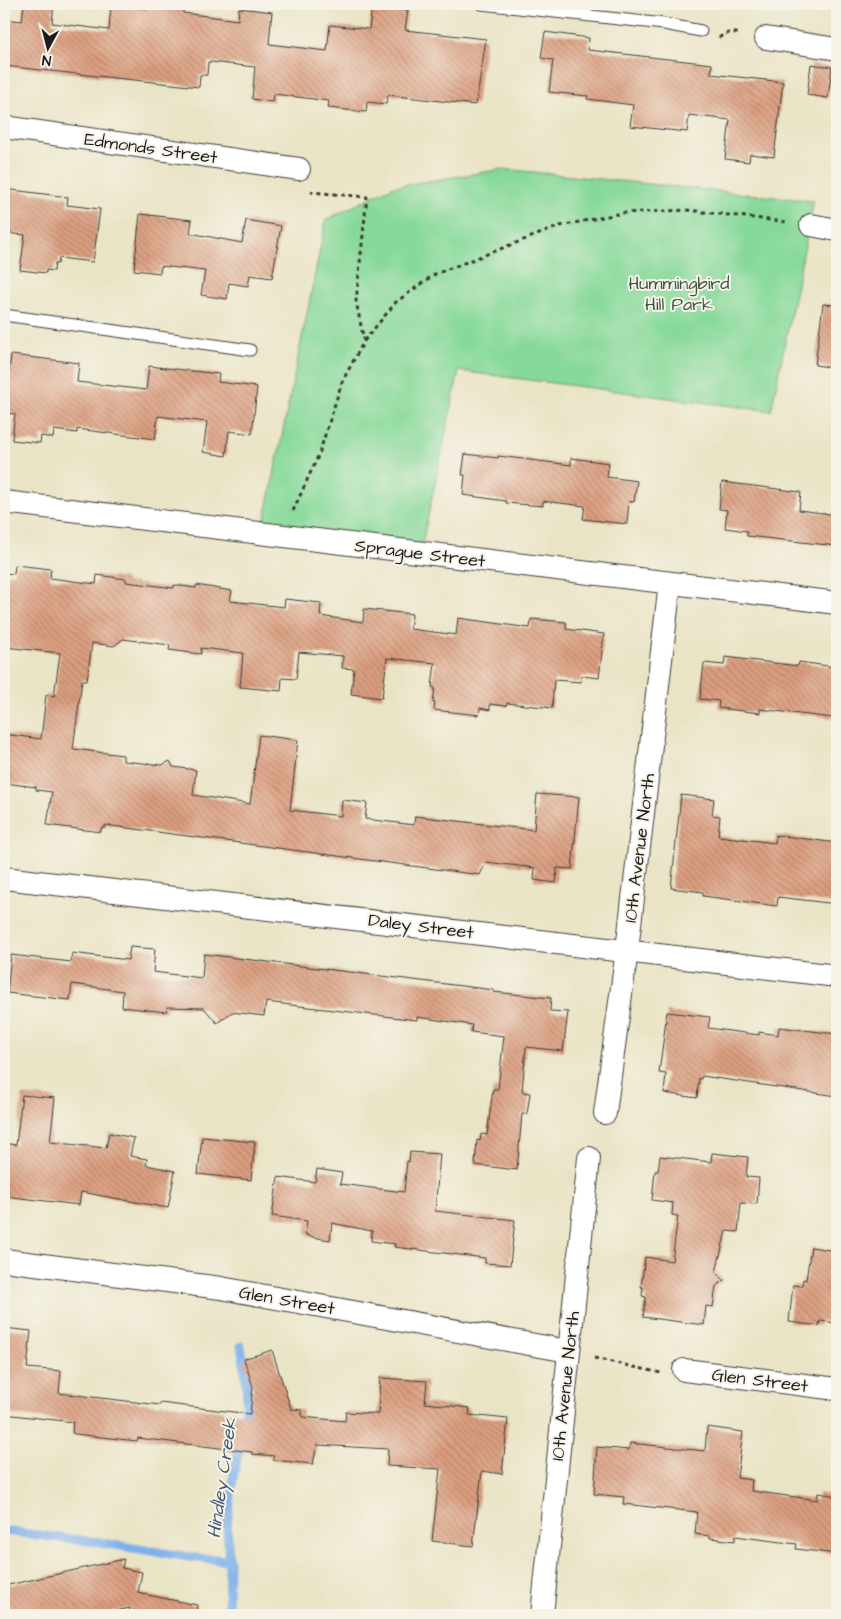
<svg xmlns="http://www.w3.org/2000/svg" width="841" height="1619" font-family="'Architects Daughter',sans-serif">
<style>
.green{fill:#86d99a;stroke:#517a5b}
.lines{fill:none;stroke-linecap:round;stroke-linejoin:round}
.stream{stroke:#7eb0ea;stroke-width:9}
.building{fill:url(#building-back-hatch)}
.lane-casing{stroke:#3b3a36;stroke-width:13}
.street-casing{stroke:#3b3a36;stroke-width:24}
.path{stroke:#3b3a36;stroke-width:3;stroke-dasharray:4 4;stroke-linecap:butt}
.lane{stroke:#fff;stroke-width:11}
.street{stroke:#fff;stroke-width:22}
.labels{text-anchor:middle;stroke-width:4;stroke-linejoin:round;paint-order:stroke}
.street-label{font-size:18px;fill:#1c1c1c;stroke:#f7f3e8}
.park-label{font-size:18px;fill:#3c5542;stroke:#f7f3e8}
.water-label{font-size:19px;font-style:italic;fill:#43576e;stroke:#f7f3e8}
</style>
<defs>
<pattern id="building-back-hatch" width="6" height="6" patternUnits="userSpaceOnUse" patternTransform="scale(1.25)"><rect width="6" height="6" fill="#dc9e7f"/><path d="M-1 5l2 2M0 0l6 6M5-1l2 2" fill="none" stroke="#b28067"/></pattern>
</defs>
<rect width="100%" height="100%" fill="#f7f3e8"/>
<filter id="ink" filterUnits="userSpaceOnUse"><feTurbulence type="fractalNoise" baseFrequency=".02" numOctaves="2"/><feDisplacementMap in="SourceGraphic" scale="10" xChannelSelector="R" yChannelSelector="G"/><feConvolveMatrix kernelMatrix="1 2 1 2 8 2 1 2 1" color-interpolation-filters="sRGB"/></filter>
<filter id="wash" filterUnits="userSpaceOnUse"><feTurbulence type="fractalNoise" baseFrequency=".0096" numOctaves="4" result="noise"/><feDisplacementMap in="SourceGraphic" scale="20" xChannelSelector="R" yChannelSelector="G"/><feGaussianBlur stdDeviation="1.12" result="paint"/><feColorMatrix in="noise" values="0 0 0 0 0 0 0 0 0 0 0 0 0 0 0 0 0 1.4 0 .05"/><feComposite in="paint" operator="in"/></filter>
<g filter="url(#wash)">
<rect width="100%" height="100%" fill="#eae4c6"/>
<polygon class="green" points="503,169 814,201 771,411 459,371 420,553 262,534 326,220 392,187"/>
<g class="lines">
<g class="stream">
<path d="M241 1346C246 1373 249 1398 244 1425"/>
<polyline points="4,1531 95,1542 196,1558 229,1560"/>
<polyline points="228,1615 229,1560 227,1525 234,1472 241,1440"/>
</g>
</g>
<g id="blocks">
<g class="building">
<polygon points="24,4 54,4 52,23 109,30 111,5 150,9 150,4 184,4 183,13 238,20 239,8 272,12 269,44 327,51 330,25 369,29 372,6 408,10 405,30 486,39 476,105 388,95 386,104 367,102 366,112 328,108 329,101 274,94 273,102 252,99 255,67 211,62 208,62 207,75 200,75 199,87 4,66 4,19 22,21"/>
<polygon points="545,32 589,38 588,50 712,64 711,74 783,82 774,157 750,154 749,162 725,159 730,120 689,115 687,132 630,126 633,105 587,99 588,96 549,92 553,60 541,58"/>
<polygon points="811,64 832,67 828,98 807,95"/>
<polygon points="4,189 68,197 67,205 100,209 93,262 59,258 58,264 55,263 54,271 46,270 46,273 20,270 25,235 4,233"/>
<polygon points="140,214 192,220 190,233 242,243 246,220 281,226 272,278 250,275 248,286 229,283 227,299 201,295 205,271 161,266 160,273 134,270"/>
<polygon points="823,304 837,305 837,368 815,365"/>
<polygon points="11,355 79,363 77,382 146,390 149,366 219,374 218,382 257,387 252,434 229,431 226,456 203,452 207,422 158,416 155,439 77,429 77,433 54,430 53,438 41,436 40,443 12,440 15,414 4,413"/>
<polygon points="465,454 498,458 498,456 571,465 571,458 609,463 607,477 637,481 634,502 629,501 627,524 583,519 585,506 543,501 543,506 506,503 506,501 463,495 465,475 462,475"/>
<polygon points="722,482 801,492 799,510 837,515 837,546 747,536 747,531 725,528 727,510 719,509"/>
<polygon points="15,565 51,569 50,578 96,584 97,575 126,579 126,582 174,588 174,585 196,588 196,585 232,591 230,601 284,607 285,599 321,603 320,616 363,622 364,609 412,614 410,629 456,635 458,618 530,628 531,619 566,622 566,629 604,634 599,678 582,676 581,682 554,680 552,708 507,703 506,706 490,704 490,710 480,708 479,715 434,710 435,703 433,703 435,688 432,687 435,663 387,658 382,698 351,694 354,669 342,668 343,656 299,652 296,679 282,678 281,691 240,687 243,653 201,648 201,654 169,650 170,645 123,639 114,646 92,643 87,680 82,680 73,749 123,755 123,761 162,765 170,761 173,767 196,770 193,795 250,804 259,735 298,740 290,810 341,816 342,800 367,803 365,819 414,825 415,816 534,830 537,794 579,797 572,869 557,868 556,883 534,880 535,868 486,862 480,875 105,825 105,828 101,828 101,832 47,825 52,792 36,790 36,787 4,783 4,734 41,739 46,695 54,696 60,653 4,647 4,573 14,574"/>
<polygon points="725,657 798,666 799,662 835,667 832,687 837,687 833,718 760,709 760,713 718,708 719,701 700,699 704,663 724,665"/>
<polygon points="681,795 714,799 712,815 720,816 718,836 775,843 776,835 837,843 837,904 778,897 777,906 703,896 703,892 671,888"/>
<polygon points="130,947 155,949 153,972 202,978 204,954 494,990 494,992 551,998 550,1011 568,1012 563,1051 526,1047 522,1092 530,1093 527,1114 522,1114 517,1170 475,1165 477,1140 480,1141 481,1134 487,1135 493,1089 498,1089 504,1036 471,1032 472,1025 417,1017 417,1020 266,1002 264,1016 232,1012 217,1023 204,1008 167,1007 166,1012 122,1007 123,991 72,984 70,1000 7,993 11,955 71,962 72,953 128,960"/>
<polygon points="667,1012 710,1017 708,1028 759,1035 759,1032 778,1035 779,1027 837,1034 837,1096 702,1076 701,1079 699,1078 697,1098 664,1093 666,1074 659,1073"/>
<polygon points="22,1095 55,1098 50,1142 106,1148 109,1133 134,1138 130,1156 147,1159 146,1165 175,1171 168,1208 81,1192 79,1205 4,1196 4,1143 16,1145"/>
<polygon points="202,1137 255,1142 251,1180 198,1174"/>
<polygon points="410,1152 440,1154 435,1211 515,1220 510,1265 485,1263 485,1258 394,1247 395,1244 371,1241 372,1231 332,1223 330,1240 307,1236 307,1234 305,1234 307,1221 272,1216 278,1177 315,1182 317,1169 342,1173 340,1184 404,1192 407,1161 409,1162"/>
<polygon points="712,1153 748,1157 746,1177 759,1178 757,1204 741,1203 738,1232 726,1231 716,1272 724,1280 716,1286 713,1307 706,1306 704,1325 643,1317 646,1297 642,1296 643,1287 641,1287 645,1257 672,1261 678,1216 672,1215 673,1203 652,1200 655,1171 658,1171 660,1156 711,1162"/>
<polygon points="811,1247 837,1251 837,1323 820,1321 819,1326 789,1322 793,1285 802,1286 803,1279 806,1280"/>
<polygon points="4,1328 31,1331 27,1368 61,1371 59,1393 160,1405 160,1403 250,1414 253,1387 244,1359 272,1350 291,1409 302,1410 302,1417 345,1421 346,1412 378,1414 380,1378 427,1381 425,1403 470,1408 469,1415 508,1419 502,1474 482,1471 473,1546 432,1541 440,1469 387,1466 388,1449 317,1445 313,1464 273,1460 274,1456 252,1454 252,1452 138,1438 137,1441 75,1434 72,1433 73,1422 4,1414"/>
<polygon points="707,1427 743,1432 737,1478 752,1480 751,1491 817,1500 818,1493 837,1496 837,1554 796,1549 797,1544 735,1536 735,1541 710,1538 710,1536 695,1534 697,1512 623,1504 624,1497 594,1494 597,1447 629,1450 630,1443 705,1451"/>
<polygon points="124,1559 122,1568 142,1572 138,1593 197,1605 196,1615 129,1615 130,1608 97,1615 4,1615 4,1586"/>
</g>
</g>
</g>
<g filter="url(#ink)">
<use href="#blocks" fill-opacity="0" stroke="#3b3a36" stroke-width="1"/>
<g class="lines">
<defs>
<g id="lane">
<polyline points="481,4 664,24 701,31"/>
<polyline points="4,315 250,350"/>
</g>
<g id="street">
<polyline points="766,38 837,49"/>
<polyline points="4,127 299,169"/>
<polyline points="811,225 837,230"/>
<polyline points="4,502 837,603"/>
<polyline points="4,878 837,976"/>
<polyline points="605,1113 627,950 670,583"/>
<polyline points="4,1260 221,1288 568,1351"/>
<polyline points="684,1370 837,1389"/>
<polyline points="542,1615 589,1158"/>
</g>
</defs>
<use href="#lane" class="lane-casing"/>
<use href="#street" class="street-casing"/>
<g class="path">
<path d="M719 38C725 32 733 32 741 34"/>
<polyline points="364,341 396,302 435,274 560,226 622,213 687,210 787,222"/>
<polyline points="293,511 319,454 342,382 364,341 356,301 367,197 311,192"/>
<polyline points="594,1358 661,1373"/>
</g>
<use href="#lane" class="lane"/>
<use href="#street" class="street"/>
</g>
</g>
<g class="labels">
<g class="street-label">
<text transform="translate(151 148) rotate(8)" y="6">Edmonds Street</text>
<text transform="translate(420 553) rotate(7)" y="6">Sprague Street</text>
<text transform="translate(639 848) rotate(-83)" y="6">10th Avenue North</text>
<text transform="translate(421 926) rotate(7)" y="6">Daley Street</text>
<text transform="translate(287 1300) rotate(10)" y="6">Glen Street</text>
<text transform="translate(760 1380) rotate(7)" y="6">Glen Street</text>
<text transform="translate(565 1386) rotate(-84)" y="6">10th Avenue North</text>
</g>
<g class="park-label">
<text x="679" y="289">Hummingbird<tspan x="679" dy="21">Hill Park</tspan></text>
</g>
<g class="water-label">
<text transform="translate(221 1478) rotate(-82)" y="7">Hindley Creek</text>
</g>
</g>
<rect width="841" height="1619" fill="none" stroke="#f7f3e8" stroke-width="20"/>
<g transform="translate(48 48) rotate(187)" stroke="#f7f3e8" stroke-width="4" paint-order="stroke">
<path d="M0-4L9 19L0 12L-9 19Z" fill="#1c1c1c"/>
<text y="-8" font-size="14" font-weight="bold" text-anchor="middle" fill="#1c1c1c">N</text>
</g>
</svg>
